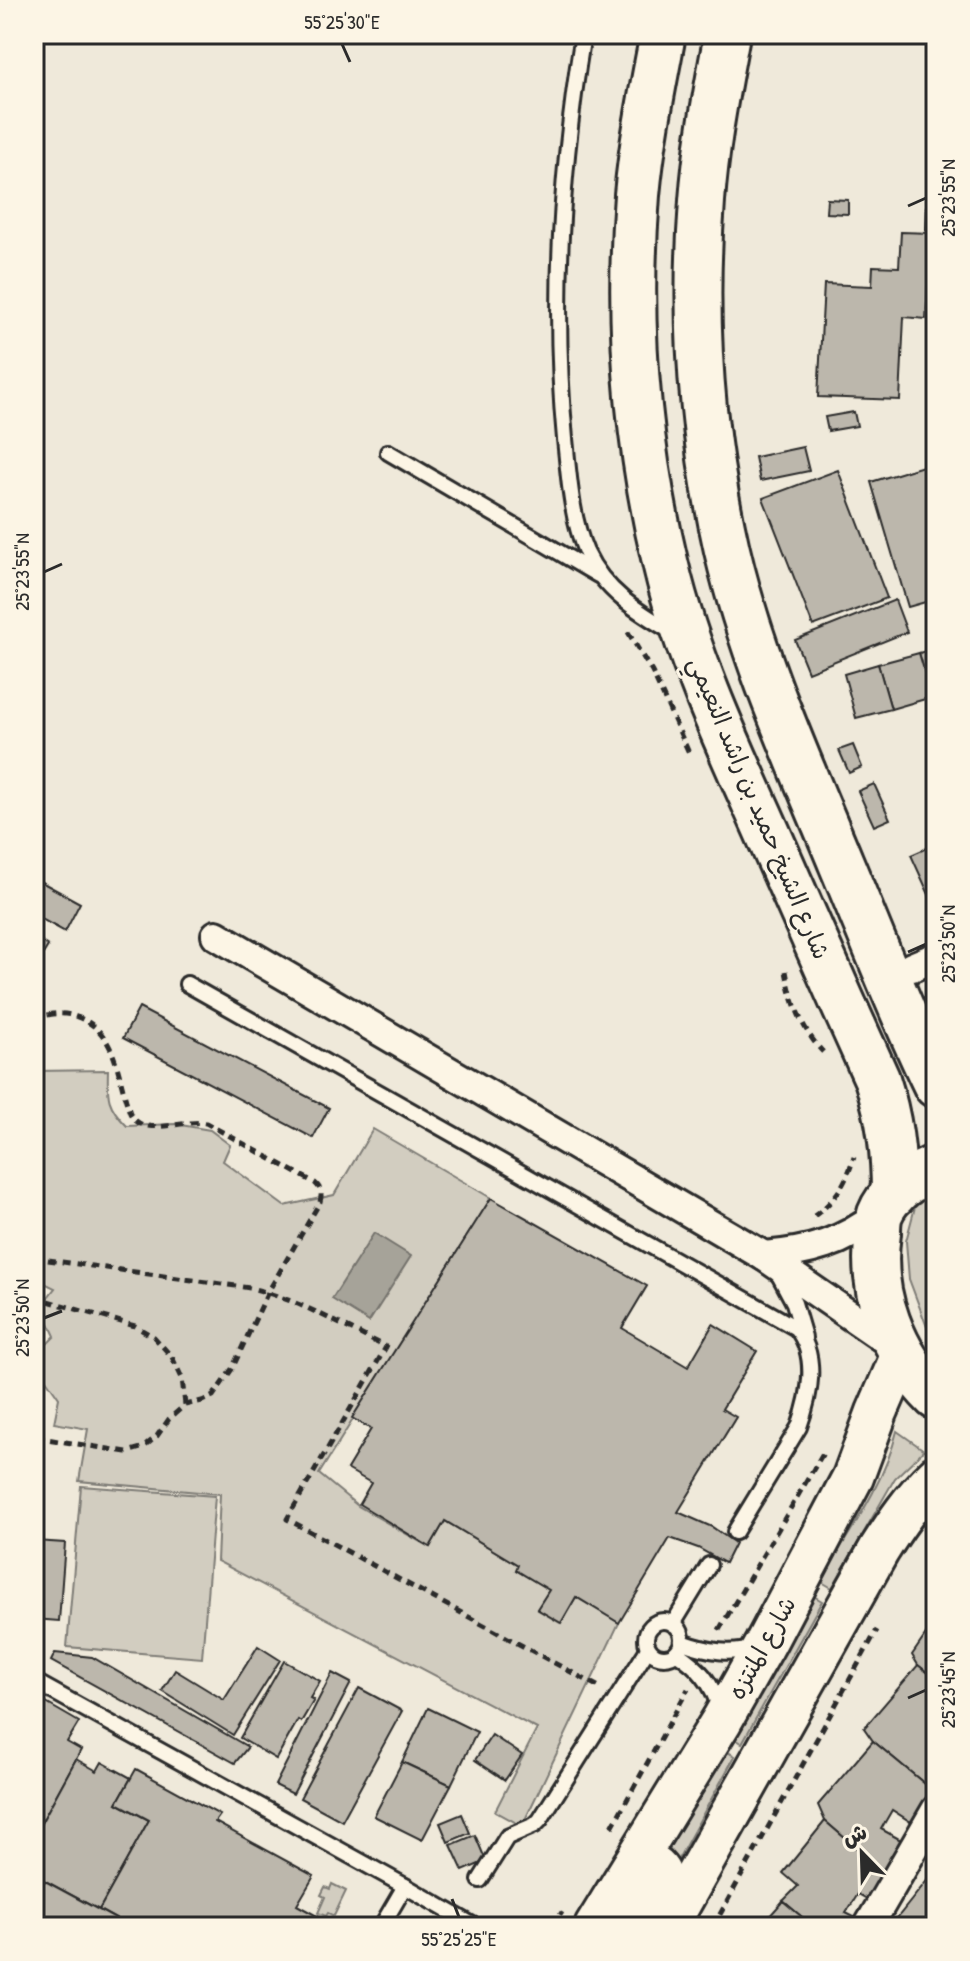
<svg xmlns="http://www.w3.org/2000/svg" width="970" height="1961" font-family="'Patrick Hand','Playpen Sans Arabic',sans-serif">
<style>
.green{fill:#d2cdc0;stroke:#7e7c76;stroke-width:2}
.water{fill:#a6a399;stroke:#75736d;stroke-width:2}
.building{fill:#bcb7ac;stroke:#2b2b2b;stroke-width:2}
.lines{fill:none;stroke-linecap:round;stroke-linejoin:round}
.lane-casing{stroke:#2b2b2b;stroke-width:20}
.street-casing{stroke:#2b2b2b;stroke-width:34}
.secondary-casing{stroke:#2b2b2b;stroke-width:46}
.primary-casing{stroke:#2b2b2b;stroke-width:50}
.path{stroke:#2b2b2b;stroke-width:5;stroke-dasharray:8 6;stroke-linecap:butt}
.lane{stroke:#fcf5e5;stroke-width:14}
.street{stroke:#fcf5e5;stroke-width:28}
.secondary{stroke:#fcf5e5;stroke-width:40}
.primary{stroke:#fcf5e5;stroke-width:44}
.ticks{fill:none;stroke:#2b2b2b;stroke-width:3}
.labels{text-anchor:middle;stroke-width:6;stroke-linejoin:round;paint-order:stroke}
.street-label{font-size:24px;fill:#2b2b2b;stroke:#fcf5e5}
.neatline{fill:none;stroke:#2b2b2b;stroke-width:3}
.ticks-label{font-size:20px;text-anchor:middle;fill:#2b2b2b}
</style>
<rect width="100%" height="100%" fill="#efe9da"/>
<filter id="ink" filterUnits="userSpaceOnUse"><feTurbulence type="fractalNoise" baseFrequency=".0125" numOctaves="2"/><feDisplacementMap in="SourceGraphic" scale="16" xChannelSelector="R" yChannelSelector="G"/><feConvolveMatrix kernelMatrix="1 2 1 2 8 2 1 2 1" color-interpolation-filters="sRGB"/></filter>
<g filter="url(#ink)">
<g class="green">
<path d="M108 1070C107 1097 107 1106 127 1126L175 1124 210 1130 230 1145 223 1161 284 1206 334 1195 373 1129 491 1198 319 1474 358 1506 429 1547 445 1521 518 1565 516 1570 549 1590 538 1610 560 1623 576 1597 619 1623 522 1826 495 1811 537 1729 217 1561 220 1494 79 1481 88 1429 54 1423 59 1398 34 1362V1357L55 1336 41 1306 55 1288 34 1278V1071Z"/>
<polygon points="936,1188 936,1338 927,1327 909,1279 906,1241 915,1207"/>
<path d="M897 1431 924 1450 895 1478 832 1588 820 1581C848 1534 884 1485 897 1431Z"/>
<polygon points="81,1486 215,1496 202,1658 67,1647"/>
<polygon points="812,1595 822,1601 742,1743 732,1737"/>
<polygon points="724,1750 735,1756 676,1863 669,1848"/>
<polygon points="332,1884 346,1891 334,1916 328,1913 326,1916 318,1913 325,1897 321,1895 325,1887 330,1889"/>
</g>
<polygon class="water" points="374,1233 411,1256 369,1322 332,1299"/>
<g class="building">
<polygon points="827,199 848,200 848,214 826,213"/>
<polygon points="927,204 936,204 936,231 926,230"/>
<polygon points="901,232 931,233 926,319 904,317 900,400 818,397 824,284 872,286 873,266 899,267"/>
<polygon points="854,412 857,426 828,431 825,417"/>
<polygon points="803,447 809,471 760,481 755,457"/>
<polygon points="936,462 936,599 908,607 871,482"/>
<polygon points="838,470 887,598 813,626 763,498"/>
<polygon points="895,600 907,632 808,672 795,640"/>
<polygon points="936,648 936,696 932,697 919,653"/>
<polygon points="919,653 932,697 891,709 878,664"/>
<polygon points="878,664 891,709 856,718 844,674"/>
<polygon points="853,745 862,767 849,773 839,750"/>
<polygon points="874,784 890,819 874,826 858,791"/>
<polygon points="936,844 936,897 931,899 911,855"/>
<polygon points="34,878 80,903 65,932 34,915"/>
<polygon points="34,937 48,946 34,969"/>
<polygon points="139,1008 329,1108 313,1138 123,1038"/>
<polygon points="491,1198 647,1286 622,1328 688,1367 713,1324 757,1351 722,1409 736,1417 678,1512 712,1527 735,1543 725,1563 698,1548 670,1538 619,1623 576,1597 561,1623 537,1609 549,1590 516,1570 518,1565 445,1521 430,1547 359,1504 371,1483 347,1469 371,1429 352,1418"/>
<polygon points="35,1541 65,1543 59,1621 34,1619"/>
<polygon points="936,1620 936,1679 918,1665 912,1655"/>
<polygon points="258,1646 280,1660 233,1735 162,1691 175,1670 224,1700"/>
<polygon points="55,1653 92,1657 248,1747 235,1763 51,1661"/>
<polygon points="284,1661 320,1681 310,1698 314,1700 301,1722 298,1720 276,1759 240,1738"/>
<polygon points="918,1665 936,1679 936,1780 931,1789 873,1741 864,1728"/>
<polygon points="332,1673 351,1683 293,1794 275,1785"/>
<polygon points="359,1688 402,1711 342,1821 300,1798"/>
<polygon points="34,1696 79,1722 67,1742 81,1750 34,1836"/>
<polygon points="428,1708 477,1732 451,1785 402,1762"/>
<polygon points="492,1735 522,1755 505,1780 475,1760"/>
<polygon points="873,1741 931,1789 911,1822 892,1810 881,1829 901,1840 883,1871 825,1821 818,1805"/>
<polygon points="76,1759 97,1771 102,1762 131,1778 117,1803 149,1820 99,1910 34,1875 34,1836"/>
<polygon points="402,1762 451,1785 422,1840 374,1816"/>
<polygon points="136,1769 220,1815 215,1822 314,1876 297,1905 337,1927 130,1927 99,1910 149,1820 117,1803"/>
<polygon points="462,1814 470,1833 448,1842 440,1823"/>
<polygon points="825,1821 883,1871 867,1899 858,1894 846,1913 856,1918 851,1927 814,1927 783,1901 798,1886 783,1873"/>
<polygon points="475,1835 486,1861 463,1871 451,1845"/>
<polygon points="933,1873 936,1875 936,1927 890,1927"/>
<polygon points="34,1875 99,1910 130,1927 34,1927"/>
<polygon points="783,1901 814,1927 760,1927"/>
</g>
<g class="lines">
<defs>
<g id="lane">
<path d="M583 34C561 168 552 303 565 439 569 476 571 517 586 552 604 591 638 612 674 633"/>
<polyline points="388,452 598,575"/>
<path d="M187 984 796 1328C819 1356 810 1396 799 1427L735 1532"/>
<polyline points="779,1275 794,1303 804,1337"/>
<circle cx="664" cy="1639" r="18"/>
<polyline points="673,1624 709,1565"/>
<path d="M682 1642C707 1651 731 1656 757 1647"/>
<path d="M677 1653C698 1667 713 1683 719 1708"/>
<polyline points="34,1681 405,1886 476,1927"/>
<polyline points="480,1880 507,1837 535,1825 540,1820 648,1649"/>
<polyline points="381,1927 405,1886"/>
</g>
<g id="street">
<polyline points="216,935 764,1256 883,1338 896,1345"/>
<polyline points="912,967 936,957"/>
<path d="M764 1256C810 1252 843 1243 880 1214"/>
<polyline points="868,1927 936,1810"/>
</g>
<g id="secondary">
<path d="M626 1880C634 1874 649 1859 658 1870 663 1876 660 1878 658 1884L634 1927"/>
<polyline points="595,1927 722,1720 765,1644 853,1477 877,1412 902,1354"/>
<path d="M667 1927 879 1550C896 1523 913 1498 936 1476"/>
</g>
<g id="primary">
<path d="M663 34C653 87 642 141 637 195 627 320 637 445 666 566 687 655 725 738 762 820 800 907 838 993 877 1079 890 1119 894 1153 894 1194"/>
<path d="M727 34C717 89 706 145 702 201 693 319 701 436 727 550 752 658 799 761 841 863 872 937 901 1013 936 1085"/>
<path d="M936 1167C915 1176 889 1191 880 1214 878 1220 878 1227 878 1233 869 1293 893 1355 936 1397"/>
</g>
</defs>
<use href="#lane" class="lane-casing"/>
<use href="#street" class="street-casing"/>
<use href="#secondary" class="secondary-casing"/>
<use href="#primary" class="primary-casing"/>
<g class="path">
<polyline points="628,632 652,672 690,755"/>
<path d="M786 971C791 1000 802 1030 823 1052"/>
<path d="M34 1019C48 1014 62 1011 77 1017 118 1031 117 1078 130 1113 142 1139 182 1119 206 1123L315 1183C322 1189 322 1194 320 1202L268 1292 232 1369 213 1396 202 1401 185 1405 169 1419 157 1436 144 1447 127 1452 34 1437"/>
<path d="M814 1216C836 1200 846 1183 854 1157"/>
<path d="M34 1258 250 1288C298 1299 342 1326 386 1347L287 1519 599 1687"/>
<polyline points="34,1297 135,1326 154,1337 172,1357 182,1378 185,1405"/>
<polyline points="719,1630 823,1453"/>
<polyline points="612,1827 688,1689"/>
<polyline points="553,1927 562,1912"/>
<polyline points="713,1927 877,1630"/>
</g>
<use href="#lane" class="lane"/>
<use href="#street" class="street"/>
<use href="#secondary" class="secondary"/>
<use href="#primary" class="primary"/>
</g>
</g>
<path class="ticks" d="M342 44 350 62M908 206 926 198M44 572 62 564M908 952 926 944M44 1318 62 1311M908 1698 926 1690M452 1899 459 1917"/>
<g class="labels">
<g class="street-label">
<text transform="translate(759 808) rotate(67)" y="8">شارع الشيخ حميد بن راشد النعيمي</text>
<text transform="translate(762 1648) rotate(-61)" y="8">شارع المنتزه</text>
</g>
</g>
<rect width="970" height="1961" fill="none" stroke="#fcf5e5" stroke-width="88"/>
<g transform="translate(862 1853) rotate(337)" stroke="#fcf5e5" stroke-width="6" paint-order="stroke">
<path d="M0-6L14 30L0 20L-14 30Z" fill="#2b2b2b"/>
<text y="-12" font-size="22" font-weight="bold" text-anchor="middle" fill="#2b2b2b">ش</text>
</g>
<rect x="44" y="44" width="882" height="1873" class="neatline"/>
<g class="ticks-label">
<text x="342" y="29">55°25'30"E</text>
<text transform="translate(948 198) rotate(-90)" y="7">25°23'55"N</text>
<text transform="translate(22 572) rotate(-90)" y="7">25°23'55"N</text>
<text transform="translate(948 944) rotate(-90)" y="7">25°23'50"N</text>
<text transform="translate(22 1318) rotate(-90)" y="7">25°23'50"N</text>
<text transform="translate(948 1690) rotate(-90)" y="7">25°23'45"N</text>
<text x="459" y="1946">55°25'25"E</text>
</g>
</svg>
